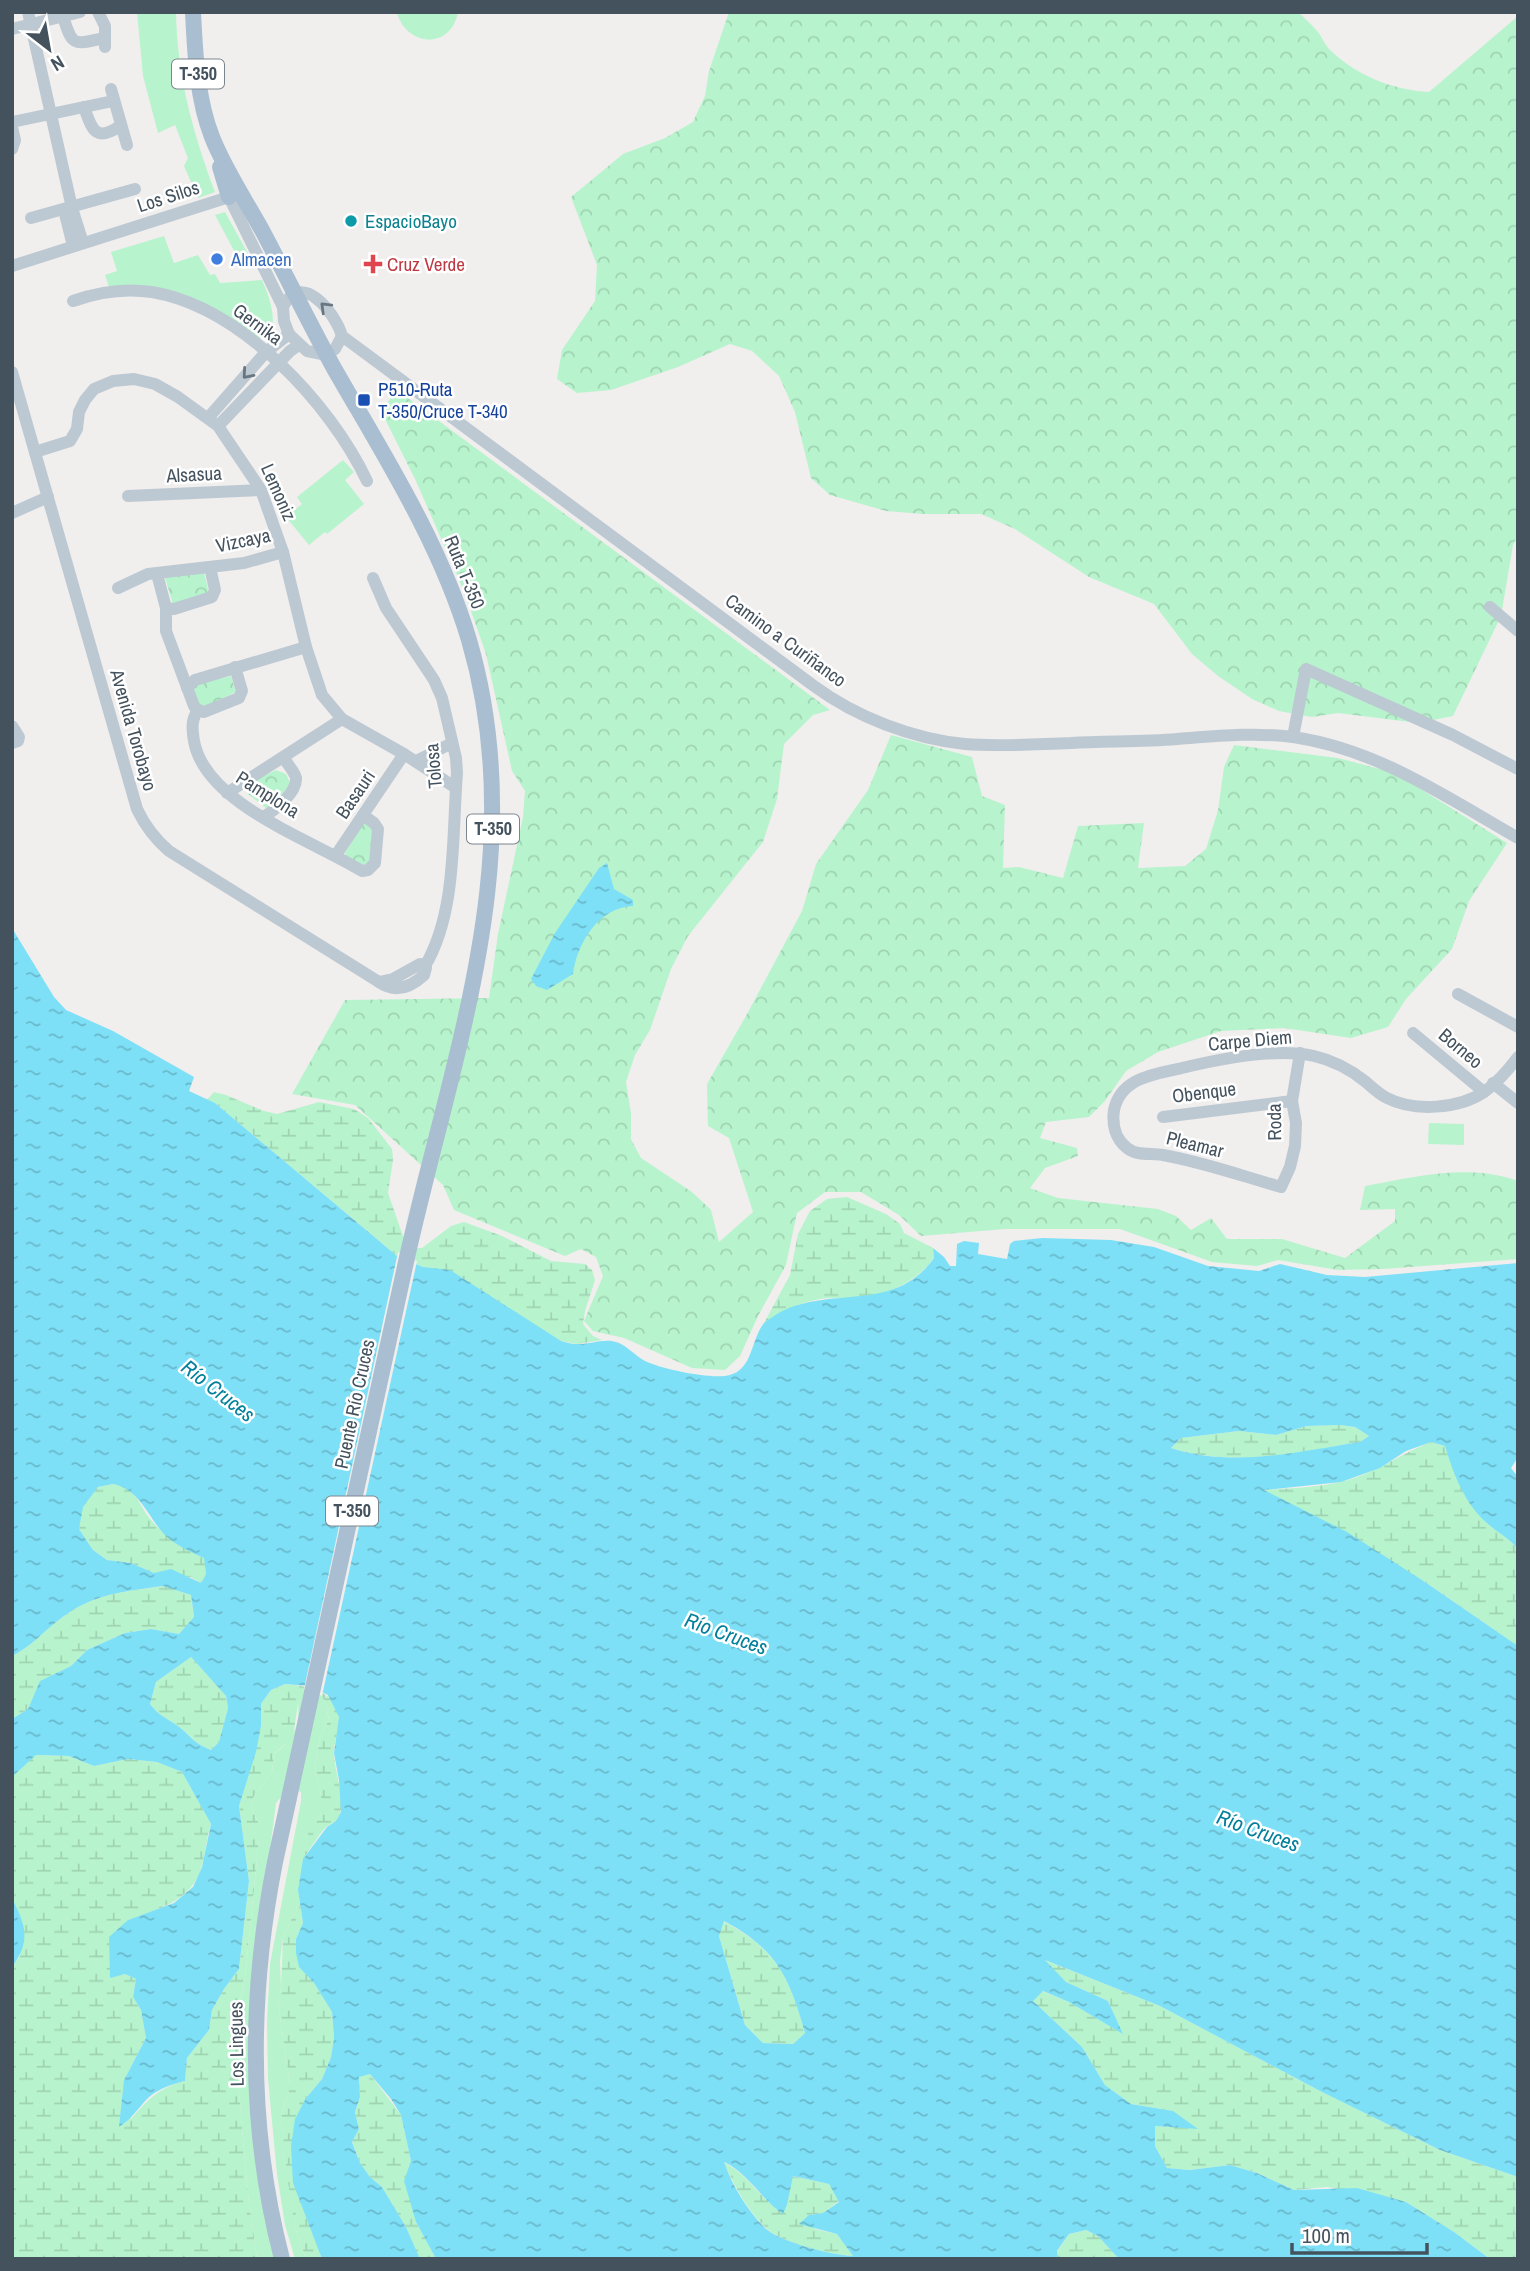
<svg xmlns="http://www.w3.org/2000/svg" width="1530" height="2271" font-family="'Archivo Narrow',sans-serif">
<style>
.green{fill:#b7f4cd}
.forest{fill:url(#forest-crowns)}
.wetland{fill:url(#wetland-marsh)}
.water{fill:url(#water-ripples);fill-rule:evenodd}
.pier{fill:#f1eeee}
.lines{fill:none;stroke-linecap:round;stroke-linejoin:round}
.minor{stroke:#bdc9d2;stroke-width:12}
.major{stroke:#aabed1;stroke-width:16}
.oneway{stroke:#687681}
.culture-dot{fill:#0f9aa8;stroke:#fff;stroke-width:2.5}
.shop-dot{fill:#3f7fe0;stroke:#fff;stroke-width:2.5}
.health-dot{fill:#e0444e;stroke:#fff;stroke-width:2.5}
.transit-dot{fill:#1a4fb4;stroke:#fff;stroke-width:2.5}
.labels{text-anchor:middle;stroke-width:5;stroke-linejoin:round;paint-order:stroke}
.shield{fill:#fff;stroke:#7c868e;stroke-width:2}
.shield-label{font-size:18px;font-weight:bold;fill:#44525e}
.street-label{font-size:19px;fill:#44525e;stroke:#fff}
.culture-label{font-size:19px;fill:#0d838f;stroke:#fff;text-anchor:start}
.shop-label{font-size:19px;fill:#366cbe;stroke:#fff;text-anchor:start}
.health-label{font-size:19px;fill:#be3a42;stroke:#fff;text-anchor:start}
.transit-label{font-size:19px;fill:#164399;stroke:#fff;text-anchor:start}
.water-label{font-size:21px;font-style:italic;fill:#03809c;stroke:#fff}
</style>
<defs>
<pattern id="forest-crowns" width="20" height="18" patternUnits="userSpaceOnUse" patternTransform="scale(1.75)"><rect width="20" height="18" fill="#b7f4cd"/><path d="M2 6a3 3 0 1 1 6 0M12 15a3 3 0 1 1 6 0" fill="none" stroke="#9fd3b2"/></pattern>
<pattern id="wetland-marsh" width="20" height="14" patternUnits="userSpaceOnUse" patternTransform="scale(1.75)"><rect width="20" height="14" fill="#b7f4cd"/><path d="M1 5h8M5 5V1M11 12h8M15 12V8" fill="none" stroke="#9fd3b2"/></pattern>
<pattern id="water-ripples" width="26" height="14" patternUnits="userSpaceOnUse" patternTransform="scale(1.75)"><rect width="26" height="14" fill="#7ee0f7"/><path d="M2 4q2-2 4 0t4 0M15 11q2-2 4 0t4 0" fill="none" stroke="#69b8cb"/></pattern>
</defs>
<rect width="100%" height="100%" fill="#f1eeee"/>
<g class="green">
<path d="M137 12H176C177 76 193 133 215 192L198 198 184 166 188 158 175 125 158 133 143 76Z"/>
<path d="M458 12C451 50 407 47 397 13Z"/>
<polygon points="225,212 251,259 248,263 239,260 215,215"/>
<path d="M164 236 174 263 198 255 210 275 215 274 220 283 262 280C267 291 279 321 269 332 269 333 260 339 259 339L213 310 109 287 105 275 117 271 111 252Z"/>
<polygon points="343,460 354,472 345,480 364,504 327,534 325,532 309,545 286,517 302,504 297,497"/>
<polygon points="1429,1123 1464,1124 1464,1145 1428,1144"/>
<path d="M311 1692 324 1699 329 1719 320 1738 315 1766 322 1802V1813L308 1834 296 1910 283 1937 280 1961 281 1988 278 2003 289 2078 290 2088 281 2115 295 2227 306 2259H295L285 2225 277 2174 268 2079 267 2022 270 1964 301 1801V1792L289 1788 276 1803C268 1870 255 1937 252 2004 247 2091 259 2175 277 2259H257L248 2195 238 2081 239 2008 245 1978 259 1839V1824L251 1807 254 1796 272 1772 274 1754C292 1740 300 1728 298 1703Z"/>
</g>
<g class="forest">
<path d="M729 12H1298C1305 18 1312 25 1318 32 1322 37 1325 45 1330 50 1357 76 1393 90 1429 92L1518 16V536L1513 545 1501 616 1453 716 1418 723 1338 713 1312 717 1279 711 1252 699 1218 676 1192 654 1154 604 1089 577 1015 529 981 514H923L886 511 830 495 811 478 795 412 779 376 752 351 730 344 678 367 611 390 577 393 557 379 562 350 595 301 597 265 571 197 623 154 665 138 693 122 705 96 709 71Z"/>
<path d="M397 390 830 710 813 715 784 744 777 799 763 842 688 936 671 969 650 1030 635 1055 626 1082 631 1113V1139L641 1158 692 1192 711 1210 719 1242 753 1212 729 1138 708 1126 707 1084 747 1014 802 911 816 864 868 790 891 735 972 757 982 796 1005 805 1003 868 1019 867 1063 878 1078 826 1144 823 1138 868 1185 866 1206 849 1218 810 1224 767 1234 745 1338 758 1395 773 1507 843 1469 901 1452 949 1406 999 1388 1027 1351 1038 1284 1028 1221 1031 1158 1052 1126 1071 1105 1101 1089 1117 1046 1122 1040 1138 1077 1148 1078 1156 1045 1168 1030 1188 1058 1198 1158 1209 1176 1216 1191 1230 1211 1218 1227 1239H1282L1345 1258 1395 1221V1209L1360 1210 1365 1186C1414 1177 1469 1163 1518 1181V1259L1383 1269 1338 1270 1278 1260 1257 1266 1212 1262 1120 1229H1005L921 1236 899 1215 861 1192H825L797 1213 786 1265 758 1316 740 1356 725 1370 692 1368 624 1338 593 1331 584 1321 603 1276 596 1257 581 1249 565 1256 454 1210 443 1185 355 1105 292 1094 345 1000 489 998 498 934 523 817 525 791 512 771 486 654 464 591 416 481 381 411Z"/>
<polygon points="204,572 209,593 173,604 165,578 166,576"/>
<polygon points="231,676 236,692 202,708 199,706 192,689 194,685"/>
<path d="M276 770 286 774 290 783 276 805 266 808 248 794C248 780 265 776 276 770Z"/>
<polygon points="363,823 373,826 372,862 367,867 346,856 345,853"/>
</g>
<g class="wetland">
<polygon points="214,1092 226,1095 264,1111 277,1114 319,1102 354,1109 368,1118 392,1149 393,1160 388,1193 404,1239 417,1248 422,1248 451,1226 464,1222 502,1236 551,1261 585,1264 592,1270 595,1280 585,1311 583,1324 593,1336 602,1340 577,1344 561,1341 434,1269 423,1267 397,1256 215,1103 207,1100"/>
<path d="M847 1197 886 1214 900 1224 904 1233 933 1248 934 1258C917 1282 887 1295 858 1298 846 1299 832 1297 820 1299 800 1302 781 1312 764 1323L790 1275 798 1234 810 1211 827 1199Z"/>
<path d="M1340 1425 1355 1427 1369 1436 1360 1442C1294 1453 1237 1468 1171 1448L1181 1438 1239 1431 1276 1435 1307 1426Z"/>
<path d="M1431 1442 1445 1446C1451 1466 1472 1511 1488 1524 1498 1533 1509 1538 1518 1549V1646L1425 1582 1263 1490C1288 1488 1315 1488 1340 1482 1373 1475 1400 1454 1431 1442Z"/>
<path d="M113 1484C138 1488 137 1503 151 1520 165 1536 185 1550 205 1558L206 1574 201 1583 190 1577 154 1573 131 1563 107 1560 93 1550 79 1529 82 1507 98 1487Z"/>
<path d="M164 1586 191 1595 194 1618 179 1634 151 1629 125 1633 87 1650 71 1666 41 1681 28 1709 12 1719V1656C31 1647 44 1631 60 1619 94 1593 123 1592 164 1586Z"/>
<path d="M191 1657 226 1696 228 1708 219 1742 211 1750C193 1742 192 1737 178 1726 167 1718 159 1716 150 1704L156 1682Z"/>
<path d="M285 1684C307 1686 336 1690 339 1718 340 1730 333 1743 334 1755 335 1773 345 1796 340 1813 338 1822 331 1823 325 1828 317 1837 310 1849 303 1859L308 1833 322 1813V1802L315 1766 320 1738 329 1719 324 1699 311 1693 298 1703 293 1737 274 1754 272 1772 254 1796 251 1807 259 1824V1839L245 1978 239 2008 238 2081 248 2195 257 2259H12V1967L20 1956 16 1907 12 1898V1777L35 1755 69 1756 94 1766 128 1759 157 1762 182 1772 211 1824C206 1839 206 1854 201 1868 191 1902 157 1909 128 1920L110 1977 125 1974 136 1979 133 1997 141 2010 146 2038 124 2080 131 2119C147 2100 160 2087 185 2081L187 2058 209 2030 212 2010 224 1989 239 1969 249 1881 239 1806 261 1726V1704L271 1690Z"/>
<polygon points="298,1890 303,1923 296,1939 300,1967 314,1983 332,2012 334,2038 331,2057 322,2079 306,2098 309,2219 322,2259 306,2259 295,2227 287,2175 281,2115 290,2088 289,2078 278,2003 281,1988 283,1937 296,1910"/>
<path d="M723 1921C776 1949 789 1976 805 2033L793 2044 763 2043 745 2025 719 1936Z"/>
<polygon points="1042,1959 1160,2006 1322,2092 1440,2150 1518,2177 1518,2259 1490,2259 1454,2232 1406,2202 1327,2187 1294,2190 1257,2173 1230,2165 1190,2170 1167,2168 1155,2146 1155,2126 1196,2128 1172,2111 1131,2104 1105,2085 1082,2047 1033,2001 1042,1991 1069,2002 1122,2033 1108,2001 1066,1982"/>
<polygon points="370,2074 401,2115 411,2161 416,2222 436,2259 420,2259 418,2256 406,2227 382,2187 370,2177 360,2163 352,2141 359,2129 355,2112 360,2097 359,2076"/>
<path d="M723 2162C747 2173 760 2199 783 2213L787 2205 792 2176 829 2184 839 2201 823 2213 809 2215 815 2229 837 2234 854 2256C832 2255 780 2243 765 2227 746 2209 734 2184 723 2162Z"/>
<polygon points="1086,2230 1098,2236 1119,2259 1058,2259 1057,2252 1069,2234"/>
</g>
<g class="water">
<path d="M607 863 614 889 633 900V906C599 907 577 943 573 974L547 990 536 986 531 979 555 933 599 868Z"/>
<path d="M12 928 54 997 66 1010 113 1031 194 1077 189 1091 215 1103 397 1256 423 1267 450 1270 561 1341C566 1342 571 1344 576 1344 591 1345 604 1337 619 1343 628 1347 636 1356 645 1361 661 1369 713 1380 730 1375 753 1369 751 1339 764 1323 767 1320 773 1317 777 1314 828 1284 894 1315 934 1258L933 1248 944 1257 950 1266H956L957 1244 964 1241 979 1243 978 1254 1007 1259 1010 1244 1014 1241 1042 1238 1111 1240 1154 1247 1208 1266 1259 1271 1280 1264 1327 1275 1365 1277 1518 1263V1457L1511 1468 1518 1477V1549C1509 1538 1498 1533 1488 1524 1465 1505 1453 1473 1445 1446L1431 1442 1406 1451 1380 1468 1341 1482 1264 1490 1347 1532 1425 1582 1518 1646V2177L1440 2150 1322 2092 1160 2006 1045 1960 1066 1982 1108 2001 1123 2034 1069 2002 1043 1991 1033 2001 1082 2047 1105 2085 1131 2104 1173 2111 1198 2129 1155 2126V2146L1167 2168 1190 2170 1230 2165 1257 2173 1294 2190 1357 2188 1406 2202 1454 2232 1490 2259H1119L1098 2236 1086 2230 1069 2234 1057 2251 1058 2259H436L416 2222 404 2181 411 2161 401 2115 391 2099 370 2074 359 2077 360 2097 355 2112 359 2129 352 2142 360 2163 370 2177 382 2187 406 2227 420 2259H322L293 2183 291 2146 295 2119 306 2098 322 2079 331 2057 334 2038 332 2012 314 1983 299 1967 296 1953V1939L303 1923 298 1890 303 1859 327 1827 336 1821 341 1812 339 1780 334 1753 339 1717 328 1695 309 1686 285 1684 271 1690 261 1704V1726L256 1752 239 1806 249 1881 239 1969 224 1989 212 2010 209 2030 187 2058 185 2081C172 2084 158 2089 148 2098 138 2108 132 2119 119 2127L124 2080 146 2038 141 2010 133 1997 136 1979 125 1974 110 1978 109 1937 128 1920 174 1903 193 1887 202 1867 211 1824 182 1772 157 1762 128 1759 94 1766 69 1756 36 1755 12 1777V1719L28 1709 40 1681 71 1666 87 1650 125 1633 151 1629 179 1634 194 1617 191 1595 163 1586C123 1592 94 1593 60 1619 44 1631 31 1647 12 1656ZM1340 1425 1355 1427 1369 1436 1360 1442C1295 1452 1235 1468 1171 1448L1181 1438 1239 1431 1276 1435 1307 1426ZM113 1484C140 1489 148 1518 166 1536 177 1546 191 1552 204 1558L206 1574 201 1583 171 1569 154 1573 131 1563 107 1560 93 1550 79 1529 83 1507 98 1487ZM191 1657 226 1696 228 1708 219 1742 211 1750C192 1742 192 1737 178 1726 167 1718 159 1716 150 1704L156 1682ZM724 1921C776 1949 789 1976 805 2033L793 2044 763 2043 745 2025 719 1936ZM724 2162C748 2173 761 2199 783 2214L787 2205 793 2176 829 2184 839 2202 823 2213 809 2215 799 2224 837 2234 853 2256C832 2255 780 2242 765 2228 747 2210 732 2185 724 2162Z"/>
<path d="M12 1898C26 1926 31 1941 12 1967Z"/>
</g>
<polygon class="pier" points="398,1252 417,1261 322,1696 304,1689"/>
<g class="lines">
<g class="minor">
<polyline points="28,12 72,208 83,243"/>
<polyline points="98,12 105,26 105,47"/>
<path d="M63 16C72 47 74 45 104 38"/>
<polyline points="12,29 80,12"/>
<polyline points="111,89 127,145"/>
<path d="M84 107C92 129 95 143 120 126"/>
<polyline points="12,122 113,101"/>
<polyline points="12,127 15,140 12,149"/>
<polyline points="64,210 73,246"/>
<polyline points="31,218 135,189"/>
<polyline points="12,266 229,197 283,307 284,321 289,334 307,351 327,355 335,349 342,336"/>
<path d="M73 301C98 292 125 288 152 292 241 307 330 403 367 481"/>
<path d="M283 307C301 270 335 312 342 336L814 686C856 717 913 739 965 744 1000 747 1036 744 1071 743 1106 741 1142 742 1177 739 1216 736 1253 732 1293 737 1377 749 1446 797 1518 838"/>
<path d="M12 372 137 809C145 826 155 839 169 851L379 982"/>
<polyline points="208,418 266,352 289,334"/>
<polyline points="218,426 290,351 299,345"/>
<polyline points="35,452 70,441 77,429 79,412 85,400 94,389 113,381 134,379 155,384 178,397 218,426 261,490 283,552 306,647 322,695 342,719 404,754 456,788"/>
<polyline points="128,496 261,490"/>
<polyline points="12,513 48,497"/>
<polyline points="157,574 166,608 166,631 194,706 198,710"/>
<path d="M373 578 386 608 434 680 442 698 456 758 457 773C452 835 457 912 425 966"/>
<polyline points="118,588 148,574 244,563 283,552"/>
<polyline points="1490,607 1518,631"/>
<polyline points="166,608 174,609 212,597 215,590 210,567"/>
<polyline points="187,688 195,680 306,647"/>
<path d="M198 710C191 720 192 729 194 741 205 804 312 840 362 871L368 870 375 863 378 829 374 823 364 816"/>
<polyline points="198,710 204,712 239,698 242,691 235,667"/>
<polyline points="12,726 19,737 18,741 12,743"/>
<polyline points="1293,737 1306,669 1453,735 1518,769"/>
<polyline points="416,761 452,743"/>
<polyline points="227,793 342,719"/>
<path d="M263 817C274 811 297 793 296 778 295 772 287 764 284 758"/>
<polyline points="336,855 404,754"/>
<path d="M420 964 426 968 424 975C410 988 395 993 379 982L393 979Z"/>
<polyline points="1458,994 1518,1027"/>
<polyline points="1413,1033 1484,1092"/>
<path d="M1300 1053 1292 1101 1296 1123 1295 1146 1290 1167 1281 1187C1242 1176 1203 1162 1163 1155 1150 1153 1137 1156 1127 1148 1115 1139 1112 1124 1114 1110 1121 1077 1156 1074 1182 1068 1219 1059 1277 1048 1314 1056 1332 1060 1351 1070 1366 1082 1373 1088 1379 1094 1387 1098 1414 1112 1459 1109 1484 1092 1497 1083 1509 1069 1518 1057"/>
<polyline points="1493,1083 1518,1103"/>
<polyline points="1163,1117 1292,1101"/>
</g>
<g class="major">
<path d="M193 12C195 53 197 99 212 137 225 170 246 201 263 232 287 277 310 325 335 370 385 457 440 543 469 640 532 855 452 1054 406 1262 362 1462 319 1663 275 1862 249 1994 248 2129 282 2259"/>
<polyline points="220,167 229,197"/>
</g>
</g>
<defs><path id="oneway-chevron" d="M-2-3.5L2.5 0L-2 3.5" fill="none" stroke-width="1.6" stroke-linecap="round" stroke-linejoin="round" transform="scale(1.75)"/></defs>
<g class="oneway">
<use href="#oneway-chevron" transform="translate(325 307) rotate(-136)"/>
<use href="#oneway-chevron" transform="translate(247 374) rotate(131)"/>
</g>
<circle class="culture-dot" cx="351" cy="221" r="7"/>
<circle class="shop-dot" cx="217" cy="259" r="7"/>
<path class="health-dot" d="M369.5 253.5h7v7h7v7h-7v7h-7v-7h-7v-7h7z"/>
<rect class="transit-dot" x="357" y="393" width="14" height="14" rx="3.5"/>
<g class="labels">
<g class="shield">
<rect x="172" y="59.5" width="52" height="29" rx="5"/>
<rect x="467" y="814.5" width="52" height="29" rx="5"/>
<rect x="326" y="1496.5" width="52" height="29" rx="5"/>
</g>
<g class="shield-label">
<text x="198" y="80">T-350</text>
<text x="493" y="835">T-350</text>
<text x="352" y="1517">T-350</text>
</g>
<g class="street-label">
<text transform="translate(168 196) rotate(-18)" y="7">Los Silos</text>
<text transform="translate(258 324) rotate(36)" y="7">Gernika</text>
<text transform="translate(194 474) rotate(-3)" y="7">Alsasua</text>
<text transform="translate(279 492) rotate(66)" y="7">Lemoniz</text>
<text transform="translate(243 540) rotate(-12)" y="7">Vizcaya</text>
<text transform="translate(465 572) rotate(68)" y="7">Ruta T-350</text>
<text transform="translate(786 640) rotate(36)" y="7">Camino a Curiñanco</text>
<text transform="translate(134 730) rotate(74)" y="7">Avenida Torobayo</text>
<text transform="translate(433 766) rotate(-95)" y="7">Tolosa</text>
<text transform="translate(268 794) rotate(32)" y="7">Pamplona</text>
<text transform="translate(355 794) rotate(-56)" y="7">Basauri</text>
<text transform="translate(1250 1040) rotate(-5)" y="7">Carpe Diem</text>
<text transform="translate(1461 1048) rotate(40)" y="7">Borneo</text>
<text transform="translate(1204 1092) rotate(-7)" y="7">Obenque</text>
<text transform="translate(1274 1122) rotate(-91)" y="7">Roda</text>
<text transform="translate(1195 1144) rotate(14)" y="7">Pleamar</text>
<text transform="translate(354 1404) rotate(-78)" y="7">Puente Río Cruces</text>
<text transform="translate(236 2044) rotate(-91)" y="7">Los Lingues</text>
</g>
<g class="culture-label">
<text x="365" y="228">EspacioBayo</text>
</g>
<g class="shop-label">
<text x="231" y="266">Almacen</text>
</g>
<g class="health-label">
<text x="387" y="271">Cruz Verde</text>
</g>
<g class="transit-label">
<text x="378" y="396">P510-Ruta<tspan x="378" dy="22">T-350/Cruce T-340</tspan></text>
</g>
<g class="water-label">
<text transform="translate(218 1391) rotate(38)" y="7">Río Cruces</text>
<text transform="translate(726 1634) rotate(20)" y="7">Río Cruces</text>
<text transform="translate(1258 1831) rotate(20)" y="7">Río Cruces</text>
</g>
</g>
<rect width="1530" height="2271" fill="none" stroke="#44525e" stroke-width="28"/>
<g transform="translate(49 49) rotate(149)" stroke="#ffffff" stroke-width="5" paint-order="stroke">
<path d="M0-5L12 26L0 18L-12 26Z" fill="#44525e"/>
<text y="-10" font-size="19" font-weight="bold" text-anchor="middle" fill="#44525e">N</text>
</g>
<path d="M1292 2243v10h135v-10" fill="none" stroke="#44525e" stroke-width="3.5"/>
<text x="1302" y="2243" font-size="21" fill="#44525e" stroke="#ffffff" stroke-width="5" paint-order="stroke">100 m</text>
</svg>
